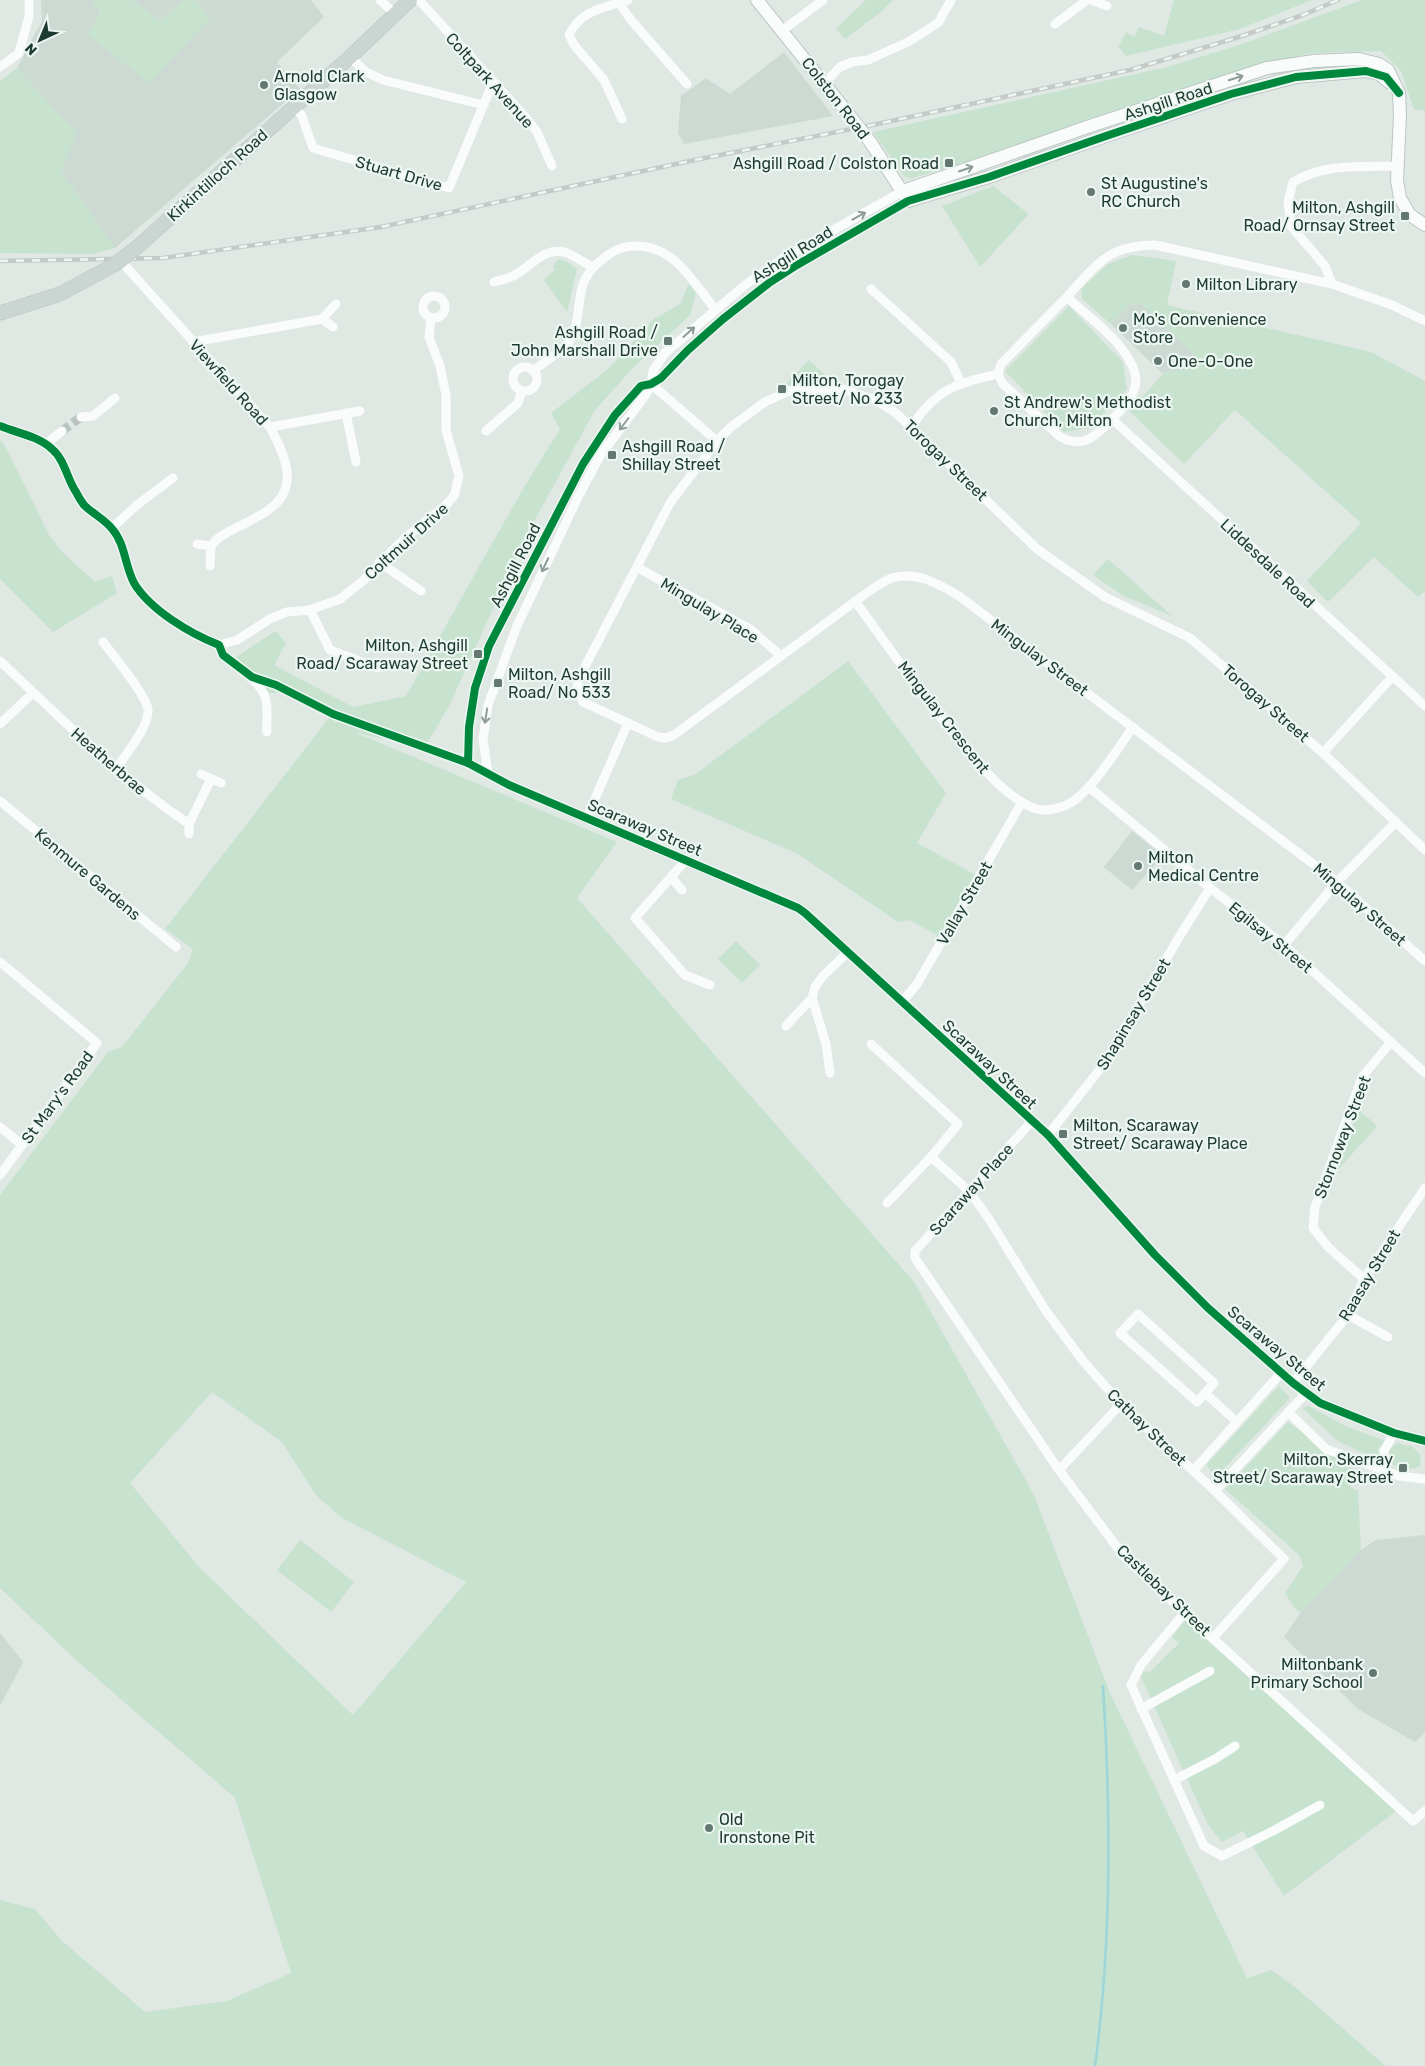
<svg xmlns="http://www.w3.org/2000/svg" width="1425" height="2066" font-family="Rubik,sans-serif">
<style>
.built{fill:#cdd9d3}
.green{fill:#c7e2ce;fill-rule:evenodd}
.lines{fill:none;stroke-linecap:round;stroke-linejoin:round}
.stream{stroke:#9cd6da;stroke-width:2.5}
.street-tunnel{stroke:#b9c5c0;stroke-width:9;stroke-dasharray:9 4.5;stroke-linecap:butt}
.secondary-casing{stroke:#bcc7c2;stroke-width:14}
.primary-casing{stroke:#bac5c1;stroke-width:15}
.street{stroke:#fafcfb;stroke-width:9}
.secondary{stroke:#fafcfb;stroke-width:12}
.primary{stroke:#cbd5d1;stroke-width:14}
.rail-casing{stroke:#c5cac8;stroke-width:4.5}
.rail{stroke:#edf7f2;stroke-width:2.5;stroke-dasharray:8;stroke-linecap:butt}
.secondary-bridge-casing{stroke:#bcc7c2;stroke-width:14;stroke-linecap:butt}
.primary-bridge-casing{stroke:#bac5c1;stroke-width:15;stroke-linecap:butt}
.secondary-bridge{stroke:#fafcfb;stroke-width:12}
.primary-bridge{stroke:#cbd5d1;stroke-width:14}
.cycleway-casing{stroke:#edf7f2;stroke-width:11}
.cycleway{stroke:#00873e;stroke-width:8}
.oneway{stroke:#8c9c96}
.poi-dot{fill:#627870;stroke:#edf7f2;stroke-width:2}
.labels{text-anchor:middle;stroke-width:4.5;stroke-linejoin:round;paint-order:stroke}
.poi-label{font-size:16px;fill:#1e3b31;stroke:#edf7f2;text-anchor:start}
.street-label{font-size:16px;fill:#1e3b31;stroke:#edf7f2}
</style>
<rect width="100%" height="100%" fill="#e0e8e4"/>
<g class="built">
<polygon points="41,0 92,0 100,14 86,34 211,18 195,0 311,0 324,17 277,62 300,89 115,248 61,171 76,133 17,68 42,21"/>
<polygon points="132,0 183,0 160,21"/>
<polygon points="784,52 833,116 684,144 678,133 681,96 706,78 730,94"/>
<polygon points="1141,304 1199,359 1191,369 1166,371 1163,374 1111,324 1129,305"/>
<polygon points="1132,831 1163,856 1132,890 1104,867"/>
<polygon points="1425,1535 1425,1733 1415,1742 1358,1709 1284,1637 1301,1612 1361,1550 1376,1540"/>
<polygon points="0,1633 23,1662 0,1706"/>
</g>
<g class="green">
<polygon points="92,0 132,0 160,21 183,0 195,0 211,18 149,83 86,34 100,14"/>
<polygon points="866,0 893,0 882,11 845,39 836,29"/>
<polygon points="1174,0 1312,0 1240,29 1126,56 1118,47 1126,32 1134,37 1139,27 1164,36"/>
<polygon points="1362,0 1425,0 1425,113 1423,110 1414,110 1401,71 1381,51 1311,53 1262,66 952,167 912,178 905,177 873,132 1167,67 1242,44"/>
<polygon points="17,68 77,133 61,171 115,248 92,254 0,253 0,81"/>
<polygon points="993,186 1029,214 980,267 942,206"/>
<polygon points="1132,255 1176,261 1167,305 1371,352 1425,381 1425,591 1418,597 1374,557 1328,602 1307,581 1361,523 1235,410 1184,464 1129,411 1166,371 1191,369 1199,359 1141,304 1129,305 1111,324 1082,299 1081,289 1108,264"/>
<polygon points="559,259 566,261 577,269 567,312 544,280 555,269 553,266"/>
<path d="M689 284 696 293 690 315 633 368 595 410 525 538 449 706 425 747 356 733 617 842 577 898 914 1282 1033 1493 1110 1693 1247 1978 1271 1970 1295 1987 1386 2066H0V1900L35 1909 62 1941 145 2012 227 2001 291 1973 235 1798 77 1661 0 1588V1195L108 1052 122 1047 188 963 193 949 165 929 329 718 294 693H269L236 657 276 631 286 643 274 665 353 707 406 696C458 607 505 515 560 429L551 413 607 370 654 319 680 304ZM212 1392 282 1442 315 1494 340 1517 466 1582 353 1715 199 1567 130 1483Z"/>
<polygon points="1069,306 1123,362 1127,389 1090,428 1064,432 1005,371"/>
<polygon points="809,360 833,382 809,380 783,387"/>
<polygon points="0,440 4,444 49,535 63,553 95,582 112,576 117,593 53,632 0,579"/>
<polygon points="1108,559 1172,616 1122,595 1093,575"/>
<polygon points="848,661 946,793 917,843 976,875 940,937 910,920 898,922 798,854 671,799 678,780 694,775"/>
<polygon points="736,941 760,965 742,983 718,959"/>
<polygon points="1358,1109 1377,1126 1337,1171"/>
<polygon points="1279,1386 1290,1398 1216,1477 1206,1465"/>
<polygon points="1309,1406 1345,1426 1386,1441 1378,1449 1381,1462 1338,1441 1302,1408"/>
<polygon points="1288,1422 1356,1471 1350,1487 1358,1491 1361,1550 1301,1612 1294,1608 1285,1593 1303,1566 1299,1555 1225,1489"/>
<polygon points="1398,1443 1413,1447 1421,1456 1420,1466 1413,1469 1393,1465 1389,1457 1389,1448"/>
<polygon points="300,1540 354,1582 331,1612 277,1570"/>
<polygon points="1185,1621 1338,1756 1396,1811 1284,1896 1243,1831 1222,1842 1208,1825 1140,1675 1146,1671 1149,1673 1179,1643 1172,1637"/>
</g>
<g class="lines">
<path class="stream" d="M1095 2066C1112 1941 1111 1812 1103 1686"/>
<polyline class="street-tunnel" points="62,431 81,417"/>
<defs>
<g id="secondary">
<polyline points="757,0 846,111"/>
<polyline points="871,143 908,201 989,177 1106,136 1231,94 1296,77 1366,71 1379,74 1389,82"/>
<polyline points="903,191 1093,125 1267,68 1314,61 1359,59 1379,64 1388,70 1399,93 1400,115 1397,180 1400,198 1410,215 1425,225"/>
</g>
<g id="primary">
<polyline points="135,249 350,57 410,0"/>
<polyline points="0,313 60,294 114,265"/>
</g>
</defs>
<use href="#secondary" class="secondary-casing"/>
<use href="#primary" class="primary-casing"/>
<g class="street">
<polyline points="380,0 395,14"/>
<polyline points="419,0 527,119 537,132 552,166"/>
<polyline points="1091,0 1107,6"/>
<polyline points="619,3 631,20 687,84"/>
<polyline points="1055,24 1087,0"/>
<polyline points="783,30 823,0"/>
<polyline points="350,57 366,72 383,80 484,105"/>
<polyline points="0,67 19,53 29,16 29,0"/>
<polyline points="825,83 840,67 852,62 868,60 908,42 938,23 951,0"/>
<polyline points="293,106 302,116 313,148 449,188 493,82"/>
<path d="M622 119 604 80 574 45 569 35C581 10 603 8 628 0"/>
<polyline points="908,201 797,265 769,283 723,319 688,350 661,378 651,384 641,386 615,415 583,464 489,646 475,688 469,727 468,763 509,785 798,908 805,913 1048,1135 1155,1255 1208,1308 1293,1383 1320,1403 1394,1433 1425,1441"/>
<path d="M120 260 270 427C284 454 300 485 271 508 255 521 233 527 217 539L211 546 210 566"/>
<path d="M494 282C500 280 507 279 513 276 530 268 543 247 564 252 574 255 583 262 592 267"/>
<path d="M1332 284 1325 266 1291 226 1288 202 1293 182C1325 163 1362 167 1398 166"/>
<polyline points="871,289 951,362 961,383"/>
<circle cx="434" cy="307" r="11"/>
<path d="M1067 297C1088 317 1128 344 1135 374 1137 381 1136 386 1133 393 1127 405 1097 438 1084 441 1074 443 1067 441 1059 436L1003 384 998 374 1001 364Z"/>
<path d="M1067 297C1096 265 1108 245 1155 245L1332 284 1392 305 1425 321"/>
<polyline points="322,319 333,327"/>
<polyline points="193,342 322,319 336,304"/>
<circle cx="525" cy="379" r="12"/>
<path d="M533 371C544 362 560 353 569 342 580 327 577 302 583 284 589 269 598 262 611 253 619 248 626 246 635 246 673 244 694 283 715 309"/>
<polyline points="651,384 717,441"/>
<polyline points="346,413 356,462"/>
<polyline points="81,417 93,416 115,398"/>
<polyline points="1112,419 1425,706"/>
<path d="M0 426C17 433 38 436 52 449 65 460 67 479 76 492 78 496 81 501 84 505 93 514 106 520 113 530 125 544 125 566 134 583 150 610 191 634 219 645"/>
<path d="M912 426C937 388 956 384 998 374"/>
<polyline points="270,427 360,411"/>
<polyline points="486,431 518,403 522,391"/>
<polyline points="46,444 62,431"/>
<polyline points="112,528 137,505 173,478"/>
<polyline points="197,544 211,546"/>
<polyline points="379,562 421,591"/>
<polyline points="638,568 750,629 780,655"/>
<path d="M855 601C892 652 928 704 969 752 987 773 1005 795 1031 807 1041 812 1053 810 1064 806 1087 799 1118 748 1133 727"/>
<polyline points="310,610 330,650 378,668"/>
<path d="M103 642C113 655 147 696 148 710 149 727 125 755 116 769"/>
<polyline points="219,645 237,640 270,619 287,612 310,610 340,599 363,581 405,538 446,505 454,496 459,476 446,430 446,395 440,366 429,337 431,318"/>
<path d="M219 645C227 668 257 674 265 697 269 706 266 722 267 732"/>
<path d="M0 661C61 718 120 778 189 824"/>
<polyline points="0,724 33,693"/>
<polyline points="1323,753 1392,677"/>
<polyline points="201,774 221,783"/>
<polyline points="488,774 483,739 488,705 517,626 579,495 600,456 647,393 651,384 653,371 665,353 745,285 785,257 903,191"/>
<polyline points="1089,787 1210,888 1284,945 1425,1073"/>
<polyline points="0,801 176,947"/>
<polyline points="587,817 628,723"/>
<polyline points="189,834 189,824 211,779"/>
<path d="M1425 850 1323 753 1190 638 1105 597 1037 549 896 413 875 400 843 389H805L789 391 765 402 731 427 717 441 670 503 578 680 577 687 583 702 658 737 666 738 674 735 868 592C875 587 884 581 892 578 917 571 939 584 959 596L1337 882 1425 961"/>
<polyline points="686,860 635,918 685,975 710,985"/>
<polyline points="671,877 682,890"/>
<polyline points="1284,945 1337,882 1396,822"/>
<polyline points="0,962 97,1043 0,1175"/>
<polyline points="902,1002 917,984 1022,802"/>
<polyline points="786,1026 812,998"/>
<polyline points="871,1044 958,1124 931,1157 969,1191 989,1219 1046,1311 1083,1361 1121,1404 1215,1491 1284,1559 1213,1638"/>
<polyline points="830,1073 826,1044 812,998 815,987 823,976 847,953"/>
<polyline points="1032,1121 915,1251 915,1258 1059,1470 1126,1559 1413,1821 1425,1811"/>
<polyline points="0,1127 22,1145"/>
<polyline points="1048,1135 1104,1064 1181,934 1210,888"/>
<polyline points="887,1203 931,1157"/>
<polyline points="1364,1279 1328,1247 1313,1228 1315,1207 1362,1077 1391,1042"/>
<polyline points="1348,1315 1388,1337"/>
<polyline points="1293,1383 1348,1315 1364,1279 1425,1188"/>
<polyline points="1205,1393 1214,1383 1138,1314 1120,1333 1197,1402 1205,1393 1237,1422"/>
<polyline points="1288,1412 1326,1449 1399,1476 1425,1479"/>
<polyline points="1059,1470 1121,1404"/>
<polyline points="1193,1471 1281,1373"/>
<polyline points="1385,1471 1384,1451 1394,1433"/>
<polyline points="1215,1491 1307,1392"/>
<polyline points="1185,1612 1141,1665 1131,1685 1204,1846 1222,1856 1273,1831 1320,1805"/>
<polyline points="1141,1709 1210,1671"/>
<polyline points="1174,1780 1215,1759 1235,1746"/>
</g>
<use href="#secondary" class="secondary"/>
<use href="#primary" class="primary"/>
<defs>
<polyline id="rail" points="0,261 163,258 381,227 690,161 877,124 1130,70 1239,37 1303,15 1338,0"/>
</defs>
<use href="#rail" class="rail-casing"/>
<use href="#rail" class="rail"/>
<defs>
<polyline id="secondary-bridge" points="846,111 871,143"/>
<polyline id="primary-bridge" points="114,265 135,249"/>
</defs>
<use href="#secondary-bridge" class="secondary-bridge-casing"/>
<use href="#primary-bridge" class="primary-bridge-casing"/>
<use href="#secondary-bridge" class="secondary-bridge"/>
<use href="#primary-bridge" class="primary-bridge"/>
<defs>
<g id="cycleway">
<polyline points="1399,93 1386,77 1366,71 1296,77 1231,94 1106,136 989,177 908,201 797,265 769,283 723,319 688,350 661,378 651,384 641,386 615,415 583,464 489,646 475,688 469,727 468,763 509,785 798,908 805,913 1048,1135 1155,1255 1208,1308 1293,1383 1320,1403 1394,1433 1425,1441"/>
<path d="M0 426C17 433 38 436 52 449 65 460 67 479 76 492 78 496 81 501 84 505 93 514 106 520 113 530 125 544 125 566 134 583 150 610 191 634 219 645L223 655 252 677 276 685 333 714 468 763"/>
</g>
</defs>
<use href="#cycleway" class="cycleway-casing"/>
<use href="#cycleway" class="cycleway"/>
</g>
<defs><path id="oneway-shaft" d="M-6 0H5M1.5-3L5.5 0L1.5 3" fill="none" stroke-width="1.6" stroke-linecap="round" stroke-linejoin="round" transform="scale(1.25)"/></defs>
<g class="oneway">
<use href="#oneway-shaft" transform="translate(1236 78) rotate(-18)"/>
<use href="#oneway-shaft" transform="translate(966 169) rotate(-19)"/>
<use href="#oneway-shaft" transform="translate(859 216) rotate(-29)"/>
<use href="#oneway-shaft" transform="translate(689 332) rotate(-42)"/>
<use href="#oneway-shaft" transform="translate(624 424) rotate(127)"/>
<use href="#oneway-shaft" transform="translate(545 565) rotate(115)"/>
<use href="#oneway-shaft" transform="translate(486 716) rotate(99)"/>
</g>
<g class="poi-dot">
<circle cx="264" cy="85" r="5"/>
<rect x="944" y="158" width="10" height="10" rx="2.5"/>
<circle cx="1091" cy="192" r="5"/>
<rect x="1400" y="211" width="10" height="10" rx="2.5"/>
<circle cx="1186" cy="284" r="5"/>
<circle cx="1123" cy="328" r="5"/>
<rect x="663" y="336" width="10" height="10" rx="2.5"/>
<circle cx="1158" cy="361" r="5"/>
<rect x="777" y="384" width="10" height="10" rx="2.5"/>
<circle cx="994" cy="411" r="5"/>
<rect x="607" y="450" width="10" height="10" rx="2.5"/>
<rect x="473" y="649" width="10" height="10" rx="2.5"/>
<rect x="493" y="678" width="10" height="10" rx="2.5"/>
<circle cx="1138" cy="866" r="5"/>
<rect x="1058" y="1129" width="10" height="10" rx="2.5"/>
<rect x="1398" y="1463" width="10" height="10" rx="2.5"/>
<circle cx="1373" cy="1673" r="5"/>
<circle cx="709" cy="1828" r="5"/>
</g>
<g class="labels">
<g class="poi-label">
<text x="274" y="82">Arnold Clark<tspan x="274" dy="18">Glasgow</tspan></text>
<text x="939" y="169" text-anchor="end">Ashgill Road / Colston Road</text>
<text x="1101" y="189">St Augustine's<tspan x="1101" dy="18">RC Church</tspan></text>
<text x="1395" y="213" text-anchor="end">Milton, Ashgill<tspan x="1395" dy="18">Road/ Ornsay Street</tspan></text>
<text x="1196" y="290">Milton Library</text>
<text x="1133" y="325">Mo's Convenience<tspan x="1133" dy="18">Store</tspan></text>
<text x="658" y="338" text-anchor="end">Ashgill Road /<tspan x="658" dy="18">John Marshall Drive</tspan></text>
<text x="1168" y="367">One-O-One</text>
<text x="792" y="386">Milton, Torogay<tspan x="792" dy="18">Street/ No 233</tspan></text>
<text x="1004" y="408">St Andrew's Methodist<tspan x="1004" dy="18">Church, Milton</tspan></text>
<text x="622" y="452">Ashgill Road /<tspan x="622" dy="18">Shillay Street</tspan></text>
<text x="468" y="651" text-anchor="end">Milton, Ashgill<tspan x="468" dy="18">Road/ Scaraway Street</tspan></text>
<text x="508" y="680">Milton, Ashgill<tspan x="508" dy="18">Road/ No 533</tspan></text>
<text x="1148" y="863">Milton<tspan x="1148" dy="18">Medical Centre</tspan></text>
<text x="1073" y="1131">Milton, Scaraway<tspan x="1073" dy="18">Street/ Scaraway Place</tspan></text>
<text x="1393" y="1465" text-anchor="end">Milton, Skerray<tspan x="1393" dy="18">Street/ Scaraway Street</tspan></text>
<text x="1363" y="1670" text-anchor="end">Miltonbank<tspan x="1363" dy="18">Primary School</tspan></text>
<text x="719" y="1825">Old<tspan x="719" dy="18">Ironstone Pit</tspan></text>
</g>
<g class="street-label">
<text transform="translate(490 80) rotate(48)" y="6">Coltpark Avenue</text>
<text transform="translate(836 98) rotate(52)" y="6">Colston Road</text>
<text transform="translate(1168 101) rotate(-18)" y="6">Ashgill Road</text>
<text transform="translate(399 173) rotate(16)" y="6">Stuart Drive</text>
<text transform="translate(217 175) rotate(-42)" y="6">Kirkintilloch Road</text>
<text transform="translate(792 254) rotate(-32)" y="6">Ashgill Road</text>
<text transform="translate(229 382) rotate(48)" y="6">Viewfield Road</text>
<text transform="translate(946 460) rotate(44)" y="6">Torogay Street</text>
<text transform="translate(406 541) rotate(-42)" y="6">Coltmuir Drive</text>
<text transform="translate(1268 563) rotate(43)" y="6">Liddesdale Road</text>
<text transform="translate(515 565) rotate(-63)" y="6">Ashgill Road</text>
<text transform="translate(710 610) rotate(31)" y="6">Mingulay Place</text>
<text transform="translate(1040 657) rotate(37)" y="6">Mingulay Street</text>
<text transform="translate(1266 703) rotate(41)" y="6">Torogay Street</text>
<text transform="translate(944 717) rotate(52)" y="6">Mingulay Crescent</text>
<text transform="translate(109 761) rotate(41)" y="6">Heatherbrae</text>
<text transform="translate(645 827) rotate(23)" y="6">Scaraway Street</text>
<text transform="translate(88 874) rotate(40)" y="6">Kenmure Gardens</text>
<text transform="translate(964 903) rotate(-60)" y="6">Vallay Street</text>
<text transform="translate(1360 904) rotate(41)" y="6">Mingulay Street</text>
<text transform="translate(1271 937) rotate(39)" y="6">Egilsay Street</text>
<text transform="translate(1133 1014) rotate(-59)" y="6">Shapinsay Street</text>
<text transform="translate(990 1064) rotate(43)" y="6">Scaraway Street</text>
<text transform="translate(57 1097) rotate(-54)" y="6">St Mary's Road</text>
<text transform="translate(1342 1137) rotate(-69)" y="6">Stornoway Street</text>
<text transform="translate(971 1189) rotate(-48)" y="6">Scaraway Place</text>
<text transform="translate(1369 1275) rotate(-59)" y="6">Raasay Street</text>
<text transform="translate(1277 1348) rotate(40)" y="6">Scaraway Street</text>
<text transform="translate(1147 1427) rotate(44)" y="6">Cathay Street</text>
<text transform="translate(1164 1590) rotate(44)" y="6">Castlebay Street</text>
</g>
</g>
<g transform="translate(40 40) rotate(224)" stroke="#edf7f2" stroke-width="4" paint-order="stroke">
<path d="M0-4L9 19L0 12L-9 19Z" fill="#1e3b31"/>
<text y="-8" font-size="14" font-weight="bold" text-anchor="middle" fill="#1e3b31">N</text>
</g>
</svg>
